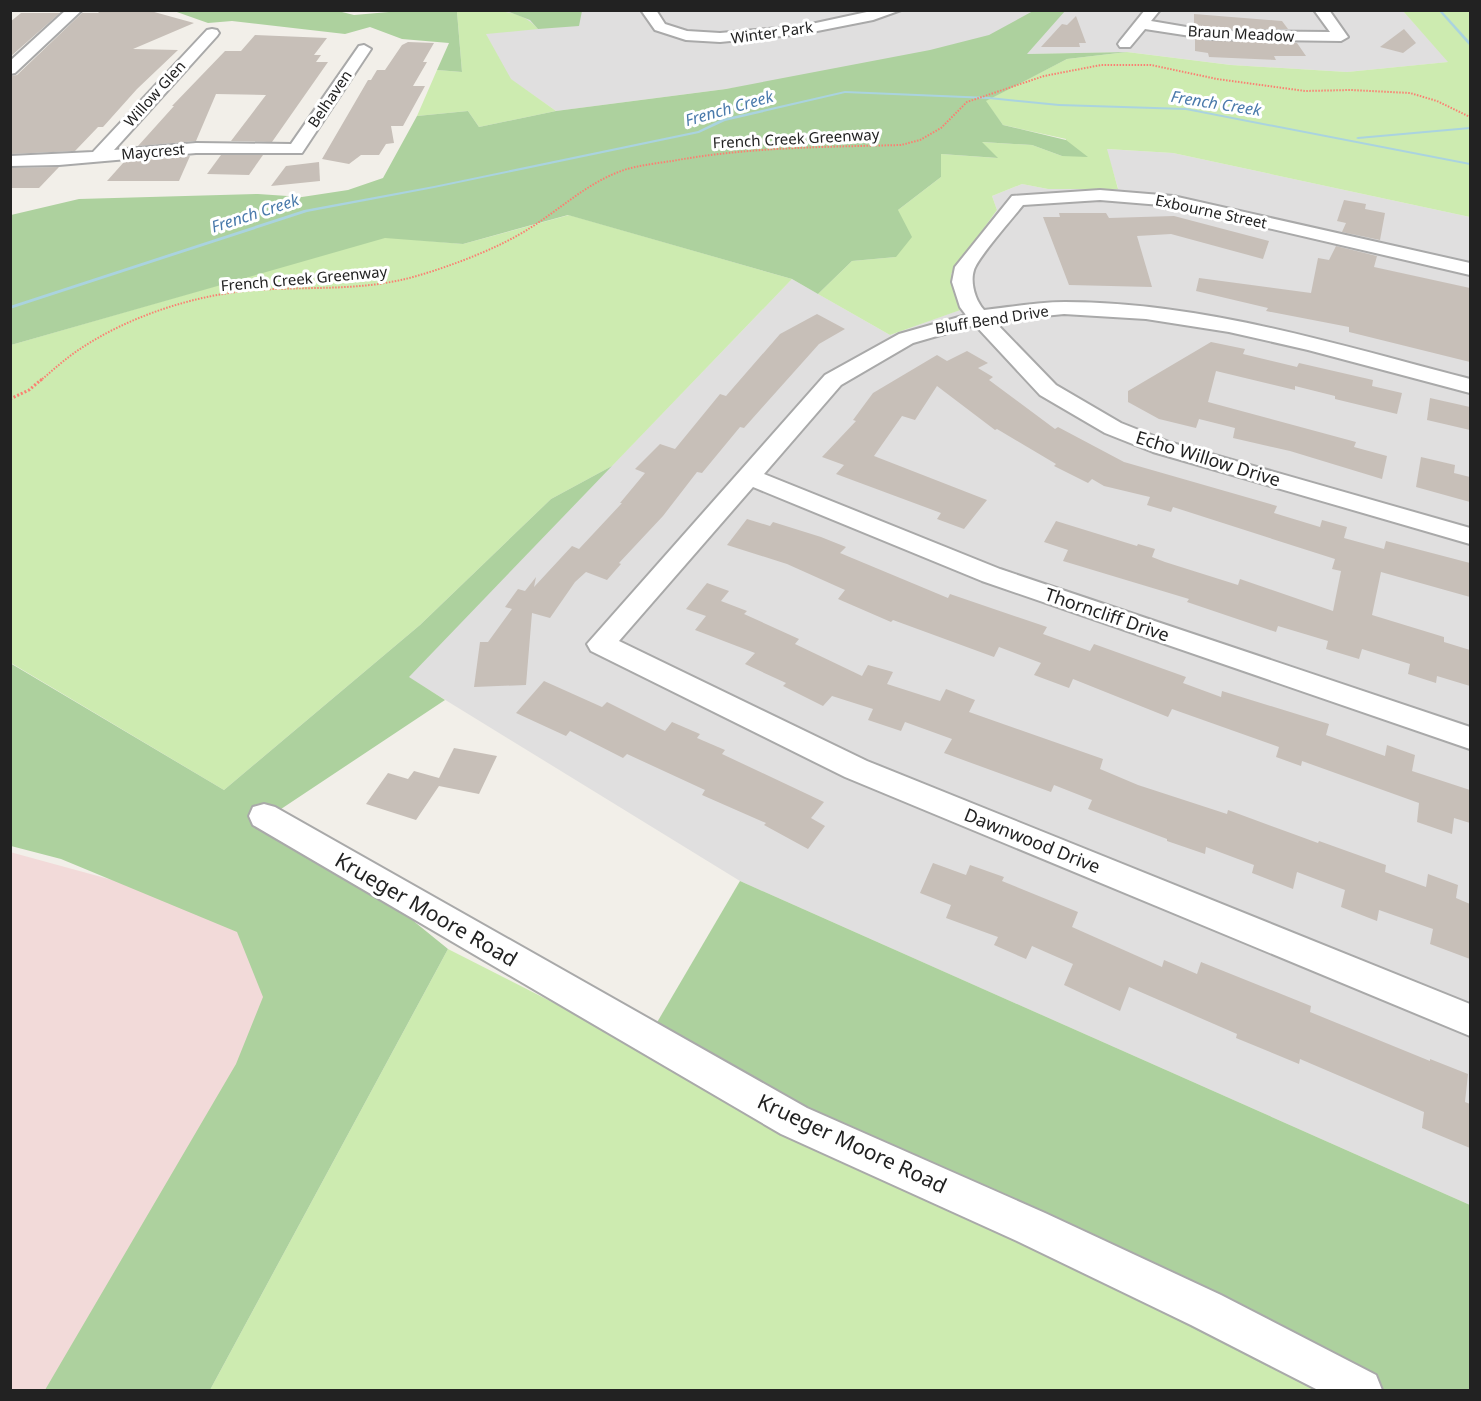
<svg xmlns="http://www.w3.org/2000/svg" width="1481" height="1401" font-family="'Noto Sans',sans-serif">
<style>
.residential{fill:#e0dfdf}
.commercial{fill:#f2dad9}
.grass{fill:#cdebb0}
.forest{fill:#add19e}
.lines{fill:none;stroke-linecap:round;stroke-linejoin:round}
.stream{fill:#aad3df;fill-rule:evenodd}
.building{fill:#c7bfb8}
.minor-casing{stroke:#a9a9a9;stroke-width:4}
.path-far1{stroke:#fa8072;stroke-width:2;stroke-dasharray:1.5 1.5;stroke-linecap:butt}
.path{stroke:#fa8072;stroke-width:3;stroke-dasharray:2 2;stroke-linecap:butt}
.minor{fill:#fff;fill-rule:evenodd}
.labels{text-anchor:middle;stroke-width:6;stroke-linejoin:round;paint-order:stroke}
.far-street-label{font-size:15px;fill:#222;stroke:#fff}
.far-water-label{font-size:16px;font-style:italic;fill:#4a7aab;stroke:#fff}
.street-label{font-size:18px;fill:#222;stroke:#fff}
.near-street-label{font-size:21px;fill:#222;stroke:#fff}
</style>
<rect width="100%" height="100%" fill="#f2efe9"/>
<g class="residential">
<polygon points="480,10 1403,11 1449,62 1347,72 1231,65 1127,52 1026,54 1011,52 556,111 510,79 476,16"/>
<polygon points="1106,149 1173,153 1470,217 1470,1205 740,881 408,677 792,279 890,335 965,308 951,274 997,210 992,196 1022,184 1048,189 1118,188"/>
</g>
<polygon class="commercial" points="10,852 339,942 75,1390 11,1390"/>
<g class="grass">
<path d="M460 10C488 11 518 6 538 29L486 34 511 79 556 111 479 127 468 111 417 116 437 70 462 72 457 12Z"/>
<polygon points="1403,11 1470,11 1470,217 1173,153 1107,149 1118,189 1048,189 1022,184 992,196 997,210 951,274 966,308 890,335 818,294 852,261 896,257 898,210 941,177 941,154 997,158 981,142 1032,145 1062,156 1066,139 1003,125 985,101 1067,59 1127,52 1231,65 1347,72 1448,62"/>
<polygon points="569,215 792,279 612,466 551,499 420,625 224,790 11,663 11,345 385,237 463,244"/>
<polygon points="448,949 1314,1390 210,1390"/>
</g>
<g class="forest">
<polygon points="334,10 354,15 412,10 460,11 457,12 462,72 437,70 449,43 402,39 370,27 345,34 232,21 208,23 174,11"/>
<polygon points="507,11 582,11 579,26 538,29 530,20"/>
<polygon points="1033,11 1065,11 1027,54 1127,52 1067,59 986,101 1003,125 1066,140 1088,157 1062,156 1032,145 982,142 998,158 941,154 941,177 898,210 912,237 896,257 852,261 818,294 792,279 568,215 463,244 385,238 11,345 11,215 79,199 258,194 302,197 348,190 383,178 417,116 468,111 479,127 556,111 726,89 930,50 989,35"/>
<polygon points="612,466 409,677 445,700 278,811 448,949 210,1390 45,1390 236,1064 263,997 237,932 61,859 11,846 10,663 224,790 420,625 551,499"/>
<polygon points="740,881 1470,1205 1470,1390 1314,1390 642,1048"/>
</g>
<g class="lines">
<g class="stream">
<polygon points="1441,10 1470,42 1470,45 1469,45 1438,10"/>
<polygon points="845,91 989,97 1059,104 1186,108 1470,163 1470,165 1186,110 1059,106 989,99 845,93 725,121 699,133 434,188 307,212 10,309 10,306 304,210 434,186 698,131 722,119"/>
<polygon points="1470,127 1470,129 1358,139 1356,138 1358,137"/>
</g>
</g>
<g class="building">
<polygon points="101,10 147,10 194,23 133,49 178,50 137,89 103,127 98,127 75,151 10,154 10,76 17,75 82,13 98,13"/>
<polygon points="21,13 60,13 10,57 10,22"/>
<polygon points="1194,14 1282,21 1288,29 1210,29 1194,26"/>
<polygon points="1076,16 1086,43 1079,43 1080,47 1041,47 1062,24 1067,25"/>
<polygon points="1404,29 1416,43 1403,53 1380,47"/>
<polygon points="255,35 327,38 314,55 321,55 316,62 328,62 272,142 231,141 266,95 216,94 196,141 138,146 174,106 172,106 225,51 241,51"/>
<polygon points="1195,39 1297,43 1306,56 1274,56 1276,60 1209,57 1208,53 1195,51"/>
<polygon points="408,42 434,43 423,62 427,62 413,86 425,86 403,126 391,126 394,143 386,144 379,155 361,155 349,164 322,159 368,80 371,80 377,70 385,70 402,45"/>
<polygon points="221,155 263,155 249,175 207,174"/>
<polygon points="190,156 179,181 107,181 124,162"/>
<polygon points="319,162 320,181 271,186 286,166"/>
<polygon points="59,167 39,188 10,188 10,168"/>
<polygon points="1344,200 1366,204 1365,209 1385,213 1380,240 1342,232 1346,223 1337,221"/>
<polygon points="1059,213 1106,213 1109,218 1174,216 1269,241 1263,259 1171,234 1137,236 1152,287 1069,285 1043,217 1060,217"/>
<polygon points="1336,246 1377,256 1374,267 1470,288 1470,362 1349,332 1349,327 1266,311 1268,308 1196,291 1199,278 1311,293 1318,258 1329,260"/>
<polygon points="817,314 845,329 819,344 744,428 740,427 702,473 697,472 663,516 619,563 621,564 607,580 586,572 575,582 550,618 532,613 526,685 474,687 480,642 488,642 512,609 505,607 518,589 525,591 536,577 534,587 572,546 579,549 622,503 620,503 645,473 635,469 660,444 675,449 720,394 726,396 780,334"/>
<polygon points="1211,342 1245,349 1243,354 1297,367 1299,363 1373,380 1372,386 1402,393 1397,414 1335,399 1335,396 1295,386 1295,390 1216,371 1208,402 1356,442 1354,447 1387,456 1382,479 1290,451 1233,438 1235,428 1199,419 1196,428 1159,419 1128,402 1128,391"/>
<polygon points="967,351 988,363 978,368 993,377 989,380 1055,429 1058,427 1124,462 1277,506 1274,513 1320,527 1322,520 1347,527 1344,538 1384,549 1386,541 1470,563 1470,597 1381,572 1372,615 1444,637 1444,642 1470,650 1470,686 1437,676 1436,683 1408,674 1410,664 1362,649 1359,659 1326,649 1328,641 1278,626 1276,632 1187,602 1189,599 1063,561 1068,550 1044,542 1056,521 1137,546 1138,544 1155,549 1152,557 1165,562 1238,585 1240,579 1333,611 1341,571 1332,569 1335,559 1173,507 1171,512 1147,505 1150,497 1104,486 1092,479 1088,483 1054,466 1056,464 997,429 995,430 937,386 915,420 902,416 874,456 987,500 964,529 937,519 941,513 836,474 844,465 822,457 856,421 853,420 873,393 937,355 947,361"/>
<polygon points="1430,398 1470,407 1470,430 1427,420"/>
<polygon points="1421,457 1455,465 1454,473 1470,477 1470,502 1416,487"/>
<polygon points="747,519 770,526 773,522 821,537 846,547 840,553 948,598 950,594 1047,627 1043,634 1090,651 1094,644 1186,677 1183,683 1221,697 1222,691 1329,724 1326,735 1385,756 1387,745 1415,755 1412,771 1470,790 1470,823 1454,818 1452,834 1417,822 1419,803 1302,761 1301,766 1276,757 1279,747 1172,709 1168,717 1073,679 1069,688 1034,675 1041,663 999,647 994,657 893,620 891,622 838,599 845,590 787,564 727,545"/>
<polygon points="707,583 729,591 721,601 747,611 744,614 799,639 795,644 862,676 868,665 893,672 887,684 940,701 946,689 975,700 969,712 1103,759 1100,769 1138,785 1227,814 1228,810 1318,843 1319,841 1386,865 1385,872 1426,887 1428,874 1458,885 1456,898 1470,904 1470,959 1430,944 1433,929 1379,910 1377,921 1341,907 1345,890 1297,872 1293,889 1252,873 1254,865 1206,847 1205,854 1167,841 1167,839 1088,809 1092,800 1054,785 1051,792 944,753 952,739 905,722 901,731 868,720 873,709 832,696 823,706 783,686 786,683 745,664 755,653 695,630 706,616 686,609"/>
<polygon points="544,681 602,707 607,702 665,731 672,722 700,734 697,738 725,750 722,754 824,802 811,818 825,826 808,849 764,825 766,823 702,795 705,790 627,754 623,758 570,731 566,736 516,713"/>
<polygon points="454,748 497,756 479,794 439,786 416,820 366,804 388,773 408,779 414,771 439,778"/>
<polygon points="933,863 966,875 970,865 1004,877 1002,881 1078,912 1072,927 1162,967 1164,960 1197,974 1201,962 1311,1006 1310,1012 1430,1061 1430,1059 1468,1074 1465,1102 1470,1104 1470,1148 1422,1128 1424,1112 1300,1059 1299,1064 1236,1038 1237,1034 1129,987 1120,1011 1064,985 1073,964 1032,946 1026,959 994,945 998,937 946,918 951,905 920,893"/>
</g>
<g class="lines">
<defs>
<g id="minor">
<polygon points="66,10 82,10 15,73 10,74 10,61"/>
<polygon points="641,10 656,10 665,24 687,31 720,33 802,26 876,10 901,10 873,20 802,34 720,42 686,40 655,30"/>
<polygon points="1145,10 1160,10 1151,21 1210,31 1330,32 1314,10 1329,10 1348,37 1341,41 1210,39 1145,29 1130,47 1120,47 1118,44 1120,41"/>
<polygon points="212,29 217,30 219,33 217,36 114,150 196,143 291,144 359,46 364,45 371,49 302,153 196,153 59,165 10,166 10,156 93,152 207,30"/>
<path d="M1100 190 1173 196 1470 263V275L1173 206 1100 200 1023 205C1013 218 978 257 974 270 970 282 975 300 984 310 1011 307 1038 302 1065 302 1203 302 1338 345 1470 379V393L1308 350 1229 332 1146 319 1064 314 994 321 1056 385 1121 423 1169 442 1470 528V544L1153 452 1105 433 1040 395 975 325 913 343 841 385 764 474 1000 569 1470 727V749L982 581 753 487 619 641 867 761 1470 1004V1036L845 777 591 651 587 644 825 375 899 334 966 315 960 307 952 282 955 267 1012 196Z"/>
<polygon points="264,804 275,807 807,1108 1045,1213 1221,1295 1376,1375 1382,1390 1318,1390 1191,1325 1017,1241 781,1134 253,825 249,816 253,807"/>
</g>
</defs>
<use href="#minor" class="minor-casing"/>
<path class="path-far1" d="M40 381C53 370 66 358 80 349 129 316 197 294 256 290 313 286 364 292 420 275 454 265 501 247 530 228 562 208 589 181 627 169 642 165 658 163 672 161 748 147 824 147 901 145L920 140 941 128 967 102 1044 76 1101 65H1151L1217 79 1305 91 1351 90 1410 93 1437 101 1470 117"/>
<polyline class="path" points="10,399 29,390 42,379"/>
<use href="#minor" class="minor"/>
</g>
<g class="labels">
<g class="far-street-label">
<text transform="translate(772 33) rotate(-8)" y="5">Winter Park</text>
<text transform="translate(1241 34) rotate(3)" y="5">Braun Meadow</text>
<text transform="translate(155 94) rotate(-48)" y="5">Willow Glen</text>
<text transform="translate(330 99) rotate(-56)" y="5">Belhaven</text>
<text transform="translate(796 139) rotate(-3)" y="5">French Creek Greenway</text>
<text transform="translate(153 152) rotate(-5)" y="5">Maycrest</text>
<text transform="translate(1211 212) rotate(12)" y="5">Exbourne Street</text>
<text transform="translate(304 279) rotate(-5)" y="5">French Creek Greenway</text>
<text transform="translate(992 320) rotate(-9)" y="5">Bluff Bend Drive</text>
</g>
<g class="far-water-label">
<text transform="translate(1216 103) rotate(9)" y="6">French Creek</text>
<text transform="translate(729 108) rotate(-16)" y="6">French Creek</text>
<text transform="translate(255 213) rotate(-18)" y="6">French Creek</text>
</g>
<g class="street-label">
<text transform="translate(1208 459) rotate(17)" y="6">Echo Willow Drive</text>
<text transform="translate(1107 615) rotate(19)" y="6">Thorncliff Drive</text>
<text transform="translate(1032 841) rotate(22)" y="6">Dawnwood Drive</text>
</g>
<g class="near-street-label">
<text transform="translate(426 910) rotate(30)" y="7">Krueger Moore Road</text>
<text transform="translate(852 1144) rotate(25)" y="7">Krueger Moore Road</text>
</g>
</g>
<rect width="1481" height="1401" fill="none" stroke="#222222" stroke-width="24"/>
</svg>
